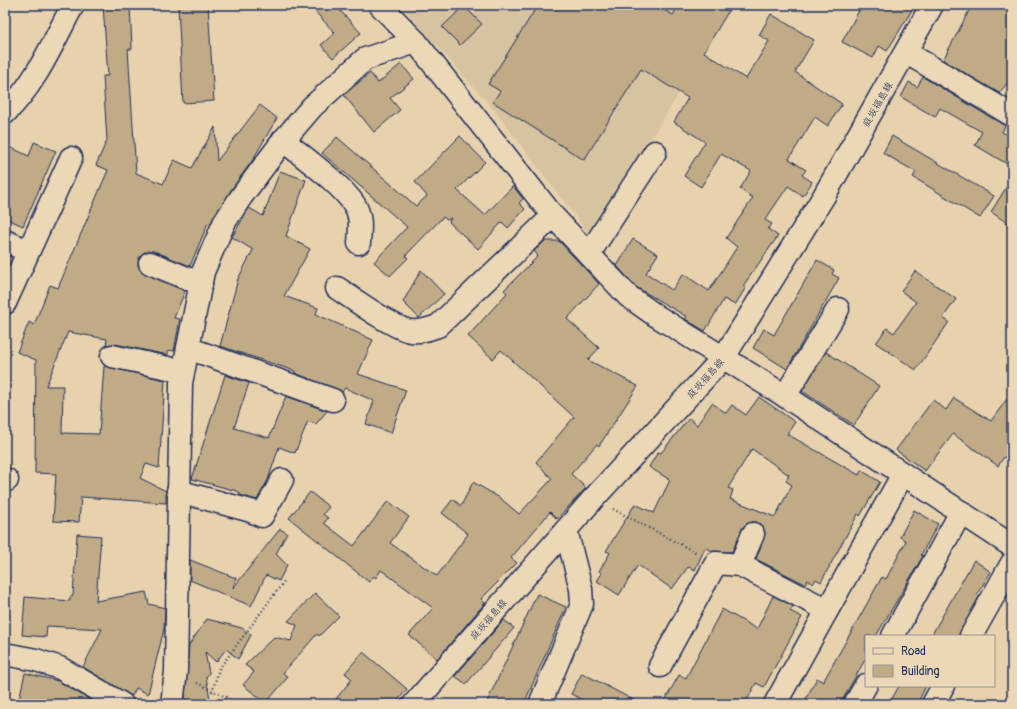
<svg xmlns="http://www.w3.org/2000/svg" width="1017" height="709" font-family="Pangolin,'Klee One',sans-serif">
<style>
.built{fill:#d8c3a1}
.building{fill:#c0ab86;stroke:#1b2f5e;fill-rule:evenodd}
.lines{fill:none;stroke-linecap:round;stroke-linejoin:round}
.minor-casing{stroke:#1b2f5e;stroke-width:25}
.major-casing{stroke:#1b2f5e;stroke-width:25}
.path{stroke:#1b2f5e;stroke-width:2.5;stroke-dasharray:1 3;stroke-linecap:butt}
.minor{stroke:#ecd7b6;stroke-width:22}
.major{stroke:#ecd7b6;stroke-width:22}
.labels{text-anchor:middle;stroke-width:4;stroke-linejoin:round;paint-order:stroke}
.street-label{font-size:10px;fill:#1b2f5e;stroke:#ecd7b6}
</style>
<rect width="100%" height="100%" fill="#e8d2ae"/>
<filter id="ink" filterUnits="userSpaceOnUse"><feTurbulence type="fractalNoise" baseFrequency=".025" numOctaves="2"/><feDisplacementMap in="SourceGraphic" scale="8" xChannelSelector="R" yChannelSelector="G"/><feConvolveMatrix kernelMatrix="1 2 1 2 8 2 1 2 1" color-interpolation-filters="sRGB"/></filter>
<g filter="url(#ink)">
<polygon class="built" points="400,5 733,5 591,237 494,110"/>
<g class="building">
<polygon points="103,5 130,5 132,49 128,49 136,173 163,184 174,160 192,168 215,127 217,161 260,105 277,118 252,161 231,190 210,224 208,223 190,266 154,251 148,251 143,253 139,258 138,265 140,270 145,274 185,291 174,318 180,319 174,351 168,350 168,355 115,344 106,345 107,339 68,332 46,386 63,386 62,433 99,434 104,366 165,380 159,468 146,464 140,478 166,491 166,503 81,497 79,522 53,521 56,474 35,473 36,360 17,352 29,322 34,325 50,285 58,288 108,170 96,165 107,140 103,76 108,76"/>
<polygon points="178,5 208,5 214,101 183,103"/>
<polygon points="309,5 335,5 361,33 333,58 321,45 335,33"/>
<polygon points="538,5 655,5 673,15 679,5 732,5 704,52 746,79 769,41 759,35 771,14 814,40 795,72 842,104 828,126 815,117 789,159 806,170 802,175 812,182 803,196 788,186 765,220 772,224 768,229 778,236 743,286 746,287 735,305 724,299 705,331 685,319 687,317 636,287 617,266 633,239 658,254 646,273 672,290 683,274 709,291 737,247 726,238 753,198 740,189 751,171 721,154 701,187 684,176 705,142 674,122 688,98 641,69 584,160 493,102 500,91 488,84"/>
<polygon points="862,5 915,5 887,51 879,46 873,58 842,42"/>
<polygon points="972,5 1012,5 1012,78 999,93 943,60"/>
<polygon points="464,6 482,24 460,45 442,27"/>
<polygon points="401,64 414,79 390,98 400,110 374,132 344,95 370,73 378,83"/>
<polygon points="923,77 1005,126 1002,132 1012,138 1012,167 975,145 982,132 940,108 935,117 901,97 909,82 917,87"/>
<polygon points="460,136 485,162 457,190 485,215 513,186 523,199 519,203 525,209 508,228 502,222 478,249 449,222 451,218 447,220 443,217 408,253 406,256 408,258 390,276 374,262 407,227 322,153 337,137 416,206 427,196 415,182"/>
<polygon points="892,136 994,196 980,218 913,177 916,172 883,153"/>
<polygon points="34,142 56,151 23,226 5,218 5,145 29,156"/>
<polygon points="280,171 306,180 286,236 310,249 284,296 318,308 316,314 373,340 358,374 406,390 391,433 366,424 374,401 345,388 342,392 295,373 295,371 220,346 238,279 253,250 232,237 249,208 263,216"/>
<polygon points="1012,178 1012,226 991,212"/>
<polygon points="545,241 559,241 599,284 567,319 599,348 588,360 638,386 599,446 597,444 571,474 586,488 557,519 550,512 511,558 517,563 481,599 485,603 437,659 409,635 433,608 381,570 376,578 374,576 369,582 289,518 310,492 329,507 323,514 328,518 324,523 354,546 388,501 409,517 390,543 437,576 468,534 442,513 453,499 461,506 473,482 500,498 519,514 552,479 536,462 574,417 501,350 493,359 468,336 507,293 504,290 538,256 534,251"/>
<polygon points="817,260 834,270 832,274 839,278 787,369 753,348 764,329 774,335"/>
<polygon points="421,270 444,294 419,318 403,302"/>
<polygon points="915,271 956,299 943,318 949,322 916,370 876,343 887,328 894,333 916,302 901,291"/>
<polygon points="826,352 879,386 854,425 802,391"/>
<polygon points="225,375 249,383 234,428 269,438 286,396 327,411 316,424 308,421 295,453 279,447 268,480 257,500 240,495 240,493 237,491 192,479"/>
<polygon points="1012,392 1012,462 1004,457 998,466 953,434 925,471 896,450 933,400 946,410 954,398 991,421"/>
<path d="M759 397 795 422 787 434 859 475 861 470 880 482 860 516 858 514 821 582 816 579 813 584 807 580 805 584 756 559 765 533 763 526 757 522H752L746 524 742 529 732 552 713 551 705 548 695 570 688 567 672 589 638 565 619 595 597 581 602 573 599 571 610 553 606 551 635 504 654 513 670 480 649 467 658 452 661 453 689 418 697 425 712 403 726 413 732 405 746 415ZM752 449 789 475 786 481 792 485 775 517 730 499 733 490 728 488Z"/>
<polygon points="914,510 938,524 921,555 923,556 876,636 866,636 866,658 840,704 803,704 817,678 823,682 882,577 886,579 906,541 900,537"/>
<polygon points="280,529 287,533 276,554 287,565 279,581 266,575 251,606 190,580 190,560 236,578 233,588"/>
<polygon points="77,534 101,536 96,601 146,592 149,604 165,608 164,629 148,694 136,688 132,696 83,667 102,629 47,626 46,637 22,635 25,597 70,601 70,597 73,596"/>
<polygon points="974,560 991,572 977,594 980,595 958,636 931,636"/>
<polygon points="315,593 339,616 319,636 317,634 283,673 288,677 266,703 243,685 254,672 245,665 274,637 291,641 297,625 288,621"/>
<polygon points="537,594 566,607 524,704 486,704"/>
<polygon points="773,596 793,606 790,611 802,617 764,687 756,683 745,704 663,704 679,675 686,678 722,609 757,629"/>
<polygon points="207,619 242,628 251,635 238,659 226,649 216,662 205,652 209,673 206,677 211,704 187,704 185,697 189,645"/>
<polygon points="504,620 514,628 466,684 455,676"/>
<polygon points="363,652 407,689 395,704 332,704 352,679 345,673"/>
<polygon points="25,673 58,681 97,704 18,704"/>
<polygon points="582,673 641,704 590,704 571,694"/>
<polygon points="899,686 926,686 917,704 889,704"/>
</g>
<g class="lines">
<defs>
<g id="minor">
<polyline points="380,5 416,42 553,216 628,296 655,315 785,396 1012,546"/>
<polyline points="907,53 1012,115"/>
<path d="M5 113C36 84 53 42 73 5"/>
<path d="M283 140C304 158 339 182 354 204 362 216 360 230 359 243"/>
<polyline points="5,241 28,251"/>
<polyline points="589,254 655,152"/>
<polyline points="150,263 201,284"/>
<path d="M337 288C352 298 396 330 411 331 421 332 429 329 438 326L553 216"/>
<polyline points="5,303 71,158"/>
<polyline points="188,348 333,400"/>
<polyline points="112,356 182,371"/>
<polyline points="785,396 838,309"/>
<polyline points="5,480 7,480"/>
<polyline points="178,491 251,511 262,516 282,480"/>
<polyline points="740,565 753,534"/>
<polyline points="893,636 961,512"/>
<polyline points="971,636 1012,563"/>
<polyline points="660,666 716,563 740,565 827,610"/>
<polyline points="172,704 176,671 181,383 203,272 224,223 241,197 282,142 312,107 365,59 416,42"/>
<polyline points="540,704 582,604 581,589 566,530"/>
<polyline points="775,704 903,474"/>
<polyline points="855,704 866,685"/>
<polyline points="933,704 943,686"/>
</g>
<g id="major">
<polyline points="5,654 36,660 60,668 122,704"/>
<polyline points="414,704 593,499 724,357 824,196 932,5"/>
</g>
</defs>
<use href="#minor" class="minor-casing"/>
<use href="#major" class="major-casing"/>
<g class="path">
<polyline points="613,509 697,553"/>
<polyline points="197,683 240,704"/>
<polyline points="212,692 219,669 285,580"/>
</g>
<use href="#minor" class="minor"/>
<use href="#major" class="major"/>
</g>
</g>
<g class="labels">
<g class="street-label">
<text transform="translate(877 104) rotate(-60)" y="4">庭坂福島線</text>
<text transform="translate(705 378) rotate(-48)" y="4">庭坂福島線</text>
<text transform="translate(488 619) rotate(-49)" y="4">庭坂福島線</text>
</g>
</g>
<rect width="1017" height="709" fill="none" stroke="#ecd7b6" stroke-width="20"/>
<rect x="10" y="10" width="997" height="689" fill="none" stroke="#1b2f5e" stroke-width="1.5" filter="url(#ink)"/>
<rect x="865" y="635" width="130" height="52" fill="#ecd7b6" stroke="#989493"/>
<rect x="873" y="648" width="20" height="6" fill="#ecd7b6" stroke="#989493"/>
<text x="901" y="655" font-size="12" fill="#1b2f5e">Road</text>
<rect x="873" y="665" width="20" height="12" fill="#c0ab86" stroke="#989493"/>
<text x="901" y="675" font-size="12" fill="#1b2f5e">Building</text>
</svg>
